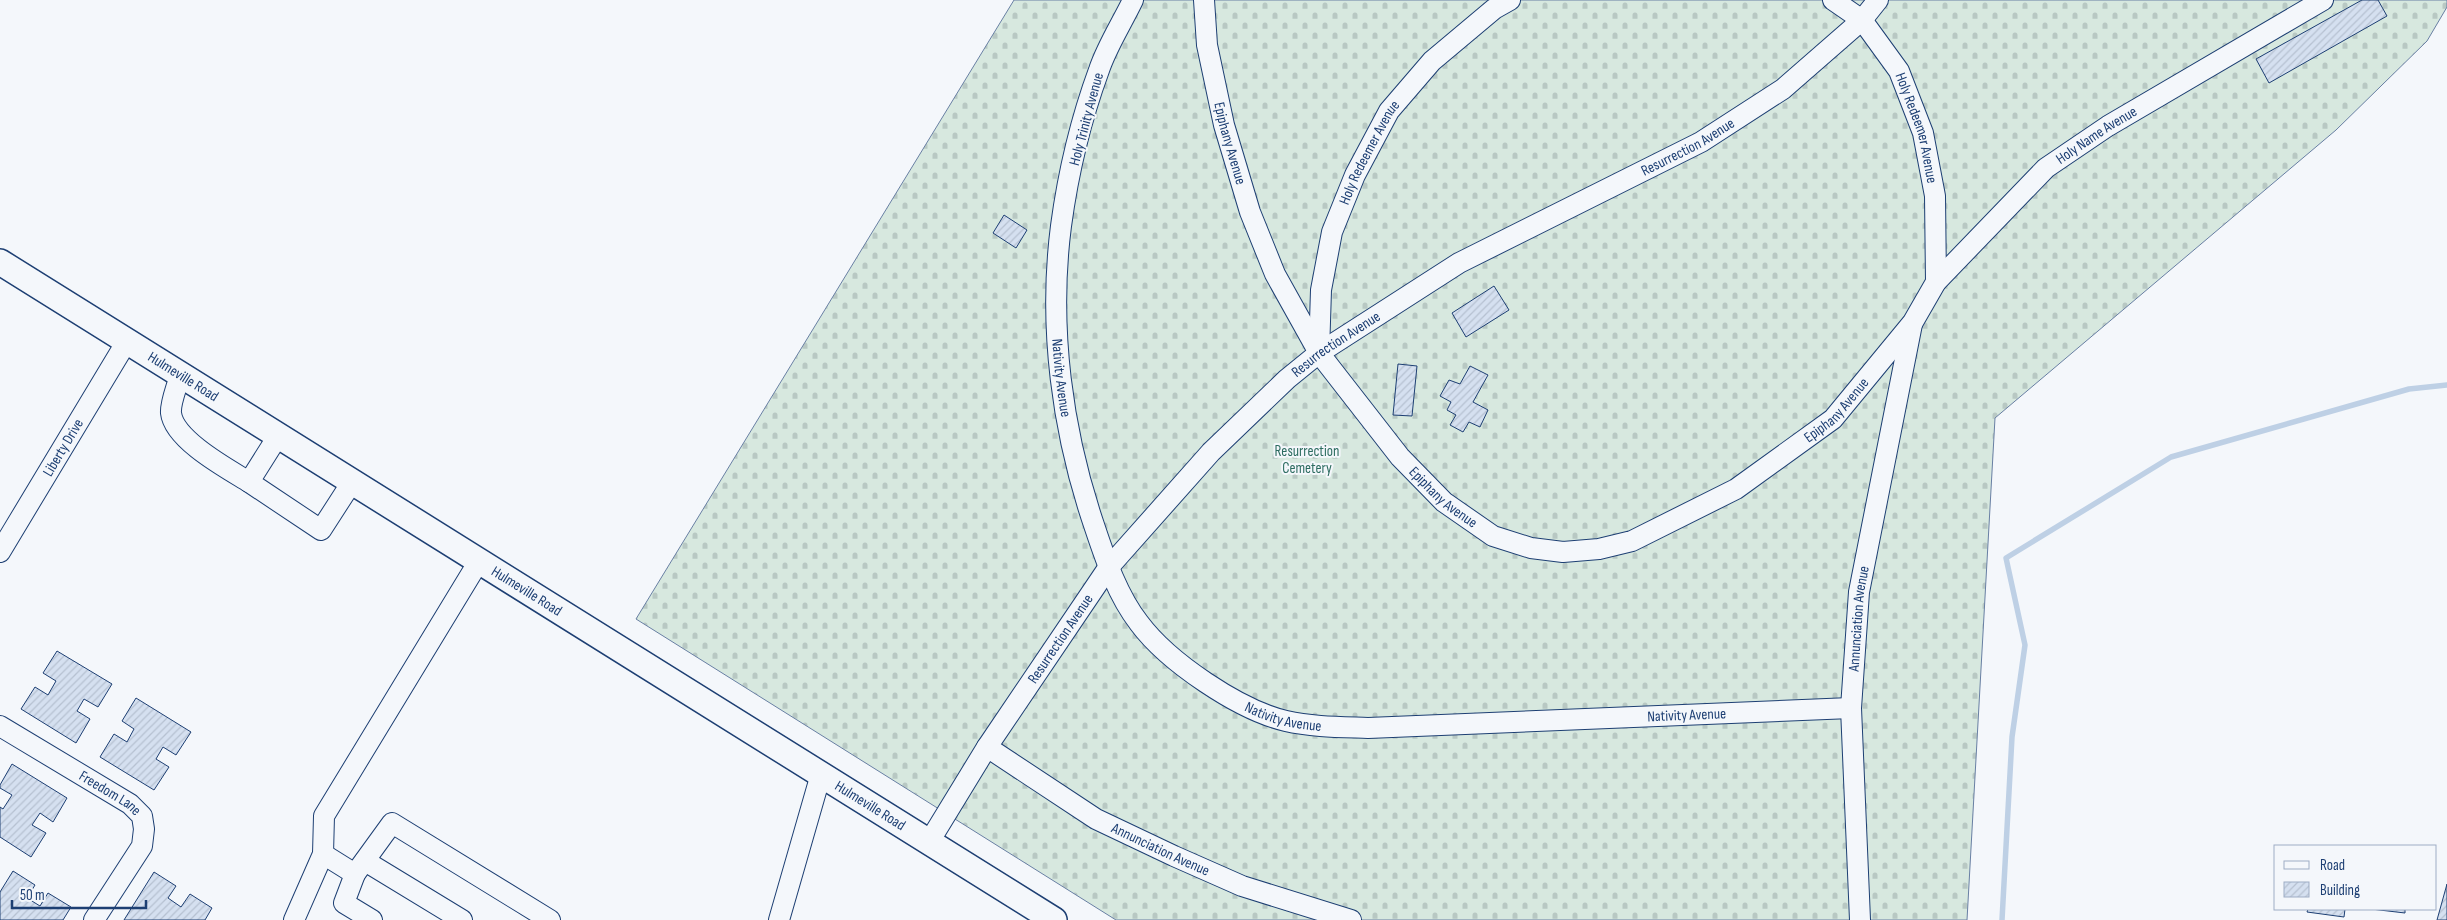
<svg xmlns="http://www.w3.org/2000/svg" width="2447" height="920" font-family="'Sofia Sans Condensed',sans-serif">
<style>
.cemetery{fill:url(#cemetery-stones);stroke:#687fa3}
.lines{fill:none;stroke-linecap:round;stroke-linejoin:round}
.stream{stroke:#bed0e5;stroke-width:5.5}
.building{fill:url(#building-hatch);stroke:#1d3f73}
.minor-casing{stroke:#1d3f73;stroke-width:22}
.major-casing{stroke:#1d3f73;stroke-width:28}
.minor{stroke:#f4f7fb;stroke-width:20}
.major{stroke:#f4f7fb;stroke-width:25}
.labels{text-anchor:middle;stroke-width:4;stroke-linejoin:round;paint-order:stroke}
.street-label{font-size:15px;fill:#1d3f73;stroke:#f4f7fb}
.park-label{font-size:15px;fill:#2c6c60;stroke:#f4f7fb}
</style>
<defs>
<pattern id="cemetery-stones" width="16" height="16" patternUnits="userSpaceOnUse" patternTransform="scale(1.25)"><rect width="16" height="16" fill="#d7e8df"/><path d="M2 7V4a2 2 0 0 1 4 0v3zM10 15v-3a2 2 0 0 1 4 0v3z" fill="#b8c8c3"/></pattern>
<pattern id="building-hatch" width="6" height="6" patternUnits="userSpaceOnUse" patternTransform="scale(1.25)"><rect width="6" height="6" fill="#d5e0f0"/><path d="M-1 1l2-2M0 6l6-6M5 7l2-2" fill="none" stroke="#b6c1d1"/></pattern>
</defs>
<rect width="100%" height="100%" fill="#f4f7fb"/>
<polygon class="cemetery" points="1014,0 2447,0 2447,7 2427,41 2336,130 1995,418 1967,920 1116,920 636,619"/>
<g class="lines">
<polyline class="stream" points="2002,920 2012,737 2025,645 2006,558 2171,457 2409,389 2447,385"/>
</g>
<g class="building">
<polygon points="2362,0 2378,0 2387,16 2269,83 2256,59"/>
<polygon points="1004,215 1027,230 1016,248 993,233"/>
<polygon points="1494,286 1509,310 1466,337 1452,313"/>
<polygon points="1398,364 1417,366 1412,416 1393,415"/>
<polygon points="1470,366 1488,375 1473,402 1488,410 1480,427 1469,422 1463,432 1450,425 1456,415 1447,410 1451,402 1440,396 1449,380 1460,384"/>
<polygon points="57,651 112,684 98,707 84,699 77,711 90,719 76,743 21,709 35,687 48,695 56,681 43,673"/>
<polygon points="136,698 191,732 176,755 163,747 156,759 169,767 154,790 100,757 114,734 127,742 134,729 122,721"/>
<polygon points="12,764 67,798 53,822 40,813 32,825 46,833 31,857 0,837 0,807 3,809 12,795 0,788 0,785"/>
<polygon points="13,871 35,885 27,898 40,906 48,893 71,907 63,920 0,920 0,892"/>
<polygon points="154,872 176,886 168,898 181,907 190,894 212,908 205,920 124,920"/>
<polygon points="2447,884 2447,920 2437,920"/>
<polygon points="2308,909 2345,909 2344,917 2307,912"/>
<polygon points="2371,909 2405,909 2405,913"/>
</g>
<g class="lines">
<defs>
<g id="minor">
<path id="s1" d="M1133 0C1122 23 1107 46 1099 70 1081 119 1068 174 1061 226 1048 327 1062 432 1095 528 1106 561 1118 596 1139 623 1168 662 1239 710 1286 721 1312 727 1341 727 1368 728L1851 708"/>
<path id="s2" d="M1204 0 1207 45 1224 125 1250 212 1275 274 1319 353 1400 457 1444 502 1493 536 1531 548 1563 552 1599 549 1632 541 1736 489 1833 419 1913 322 1936 282 2046 168 2108 126 2323 0"/>
<path id="s3" d="M1833 0 1862 20 1899 71 1923 133 1935 196 1936 282"/>
<path id="s4" d="M1319 353 1321 290 1332 232 1355 175 1389 111 1432 61 1494 9 1510 0"/>
<path d="M180 374C178 385 170 402 171 413 174 440 228 469 249 482"/>
<polyline points="278,436 249,482 321,530 352,482"/>
<path id="s5" d="M0 552 127 341"/>
<path id="s6" d="M0 726 130 804 142 816 144 829 142 846 94 920"/>
<path id="s7" d="M987 747 1096 819 1174 856 1242 886 1351 920"/>
<path id="s8" d="M929 842 987 747 1108 568 1211 452 1287 379 1319 353 1459 263 1701 142 1783 89 1862 20 1878 0"/>
<polyline points="323,854 355,874 344,903 372,920"/>
<polyline points="365,861 462,920"/>
<polyline points="355,874 392,823 550,920"/>
<polyline points="294,920 323,854 324,816 479,561"/>
<polyline points="779,920 821,774"/>
<path id="s9" d="M1860 920 1851 708 1859 592 1912 324"/>
</g>
<g id="major">
<path id="s10" d="M0 262 1054 920"/>
</g>
</defs>
<use href="#minor" class="minor-casing"/>
<use href="#major" class="major-casing"/>
<use href="#minor" class="minor"/>
<use href="#major" class="major"/>
</g>
<g class="labels">
<g class="street-label">
<text transform="translate(1086 119) rotate(-75)" y="5">Holy Trinity Avenue</text>
<text dy="5" stroke="none"><textPath href="#s3" startOffset="158">Holy Redeemer Avenue</textPath></text>
<text dy="5" stroke="none"><textPath href="#s2" startOffset="1398">Holy Name Avenue</textPath></text>
<text dy="5" stroke="none"><textPath href="#s2" startOffset="146">Epiphany Avenue</textPath></text>
<text dy="5" stroke="none"><textPath href="#s8" startOffset="1052">Resurrection Avenue</textPath></text>
<text dy="5" stroke="none"><textPath href="#s4" startOffset="210">Holy Redeemer Avenue</textPath></text>
<text dy="5" stroke="none"><textPath href="#s8" startOffset="648">Resurrection Avenue</textPath></text>
<text dy="5" stroke="none"><textPath href="#s10" startOffset="216">Hulmeville Road</textPath></text>
<text dy="5" stroke="none"><textPath href="#s1" startOffset="391">Nativity Avenue</textPath></text>
<text dy="5" stroke="none"><textPath href="#s2" startOffset="1016">Epiphany Avenue</textPath></text>
<text dy="5" stroke="none"><textPath href="#s5" startOffset="122">Liberty Drive</textPath></text>
<text dy="5" stroke="none"><textPath href="#s2" startOffset="566">Epiphany Avenue</textPath></text>
<text dy="5" stroke="none"><textPath href="#s10" startOffset="621">Hulmeville Road</textPath></text>
<text dy="5" stroke="none"><textPath href="#s9" startOffset="302">Annunciation Avenue</textPath></text>
<text dy="5" stroke="none"><textPath href="#s8" startOffset="242">Resurrection Avenue</textPath></text>
<text dy="5" stroke="none"><textPath href="#s1" startOffset="826">Nativity Avenue</textPath></text>
<text dy="5" stroke="none"><textPath href="#s1" startOffset="1231">Nativity Avenue</textPath></text>
<text dy="5" stroke="none"><textPath href="#s6" startOffset="129">Freedom Lane</textPath></text>
<text dy="5" stroke="none"><textPath href="#s10" startOffset="1026">Hulmeville Road</textPath></text>
<text dy="5" stroke="none"><textPath href="#s7" startOffset="202">Annunciation Avenue</textPath></text>
</g>
<g class="park-label">
<text x="1307" y="456">Resurrection<tspan x="1307" dy="17">Cemetery</tspan></text>
</g>
</g>
<rect x="2274" y="845" width="162" height="65" fill="#f4f7fb" stroke="#9eadc5"/>
<rect x="2284" y="861" width="25" height="8" fill="#f4f7fb" stroke="#9eadc5"/>
<text x="2320" y="870" font-size="15" fill="#1d3f73">Road</text>
<rect x="2284" y="882" width="25" height="15" fill="url(#building-hatch)" stroke="#9eadc5"/>
<text x="2320" y="895" font-size="15" fill="#1d3f73">Building</text>
<path d="M12 900v8h134v-8" fill="none" stroke="#1d3f73" stroke-width="2.5"/>
<text x="20" y="900" font-size="15" fill="#1d3f73" stroke="#f4f7fb" stroke-width="4" paint-order="stroke">50 m</text>
</svg>
